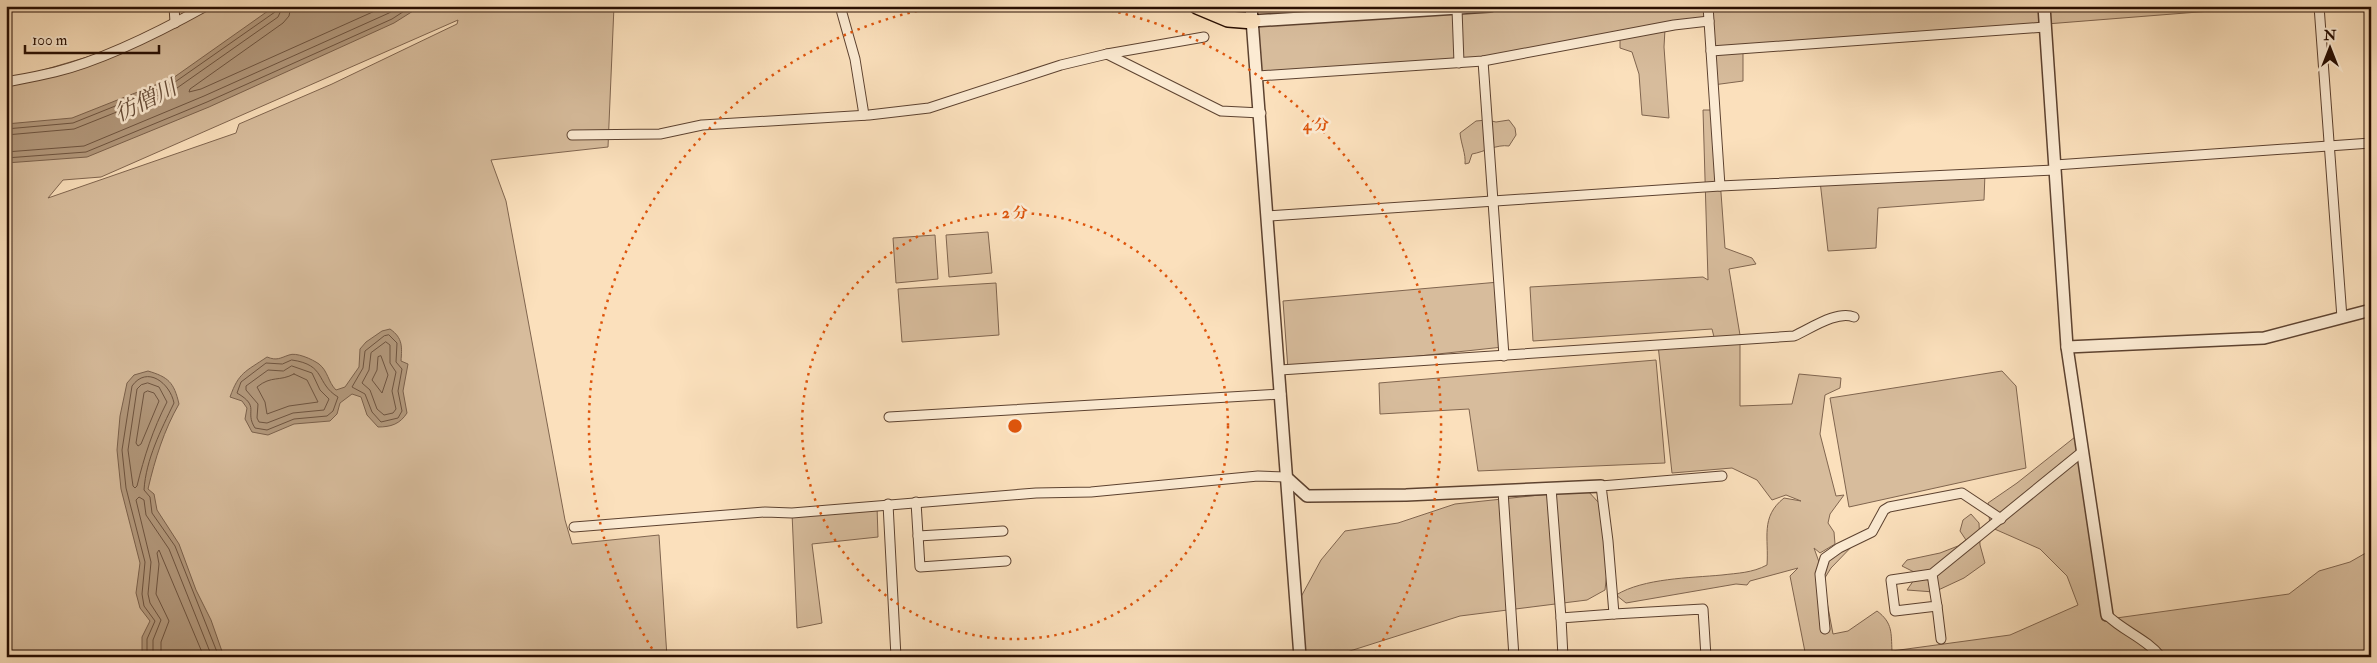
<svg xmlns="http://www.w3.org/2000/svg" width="2377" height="663" font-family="'IM FELL Double Pica','Noto Serif JP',serif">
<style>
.green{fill:#d7bc9c;stroke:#80654f;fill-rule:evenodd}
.water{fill:#b3997d;stroke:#7b614c}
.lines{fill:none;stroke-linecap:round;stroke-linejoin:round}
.shore{stroke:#6e5440;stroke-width:1}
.minor-casing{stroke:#5d4230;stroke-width:11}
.tertiary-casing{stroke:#5d4230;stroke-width:14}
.trunk-casing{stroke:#280e02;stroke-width:18}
.minor{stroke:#fcebd3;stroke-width:9}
.tertiary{stroke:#fcebd3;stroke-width:11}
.trunk{stroke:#fbe0bc;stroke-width:15}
.ring{fill:none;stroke:#de550c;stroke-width:2.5;stroke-dasharray:2.5 5}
.labels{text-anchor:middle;stroke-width:5;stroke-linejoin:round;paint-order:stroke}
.water-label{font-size:22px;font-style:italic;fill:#674d39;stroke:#fcebd3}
.centre{fill:#de550c;stroke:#fcebd3;stroke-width:2.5}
.ring-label{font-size:15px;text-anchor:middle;font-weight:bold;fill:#de550c;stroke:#fcebd3;stroke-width:5;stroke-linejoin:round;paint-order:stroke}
</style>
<rect width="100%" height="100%" fill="#fbe0bc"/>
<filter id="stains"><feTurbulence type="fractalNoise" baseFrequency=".004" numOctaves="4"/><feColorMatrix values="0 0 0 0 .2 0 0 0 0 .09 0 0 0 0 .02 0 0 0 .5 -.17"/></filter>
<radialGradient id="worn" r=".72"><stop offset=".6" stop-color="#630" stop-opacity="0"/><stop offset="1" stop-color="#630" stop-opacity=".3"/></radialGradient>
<g class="green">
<path d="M206 6H614L608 147 491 160 506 201 565 520 572 544 659 535 667 657H6V81L121 47ZM458 20 457 24 332 84 239 124 236 133 48 198 63 180 101 177Z"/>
<polygon points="1252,6 2274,6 1743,48 1743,81 1713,85 1709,21 1665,29 1664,47 1669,118 1642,115 1639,74 1632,52 1620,48 1620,36 1483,57 1258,76"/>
<path d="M1703 110H1715L1725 248 1752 258 1756 264 1729 269 1740 335V406L1792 404 1799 374 1841 378 1840 388 1825 395 1820 434 1836 496 1844 495 1830 514 1828 523 1834 532 1835 544 1820 553 1814 548 1819 562 1859 539 1831 568 1823 581 1833 634 1848 631 1877 611C1893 623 1891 633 1892 651L2010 635 2078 605 2067 576 2040 549 1990 527 1988 503 2017 483 2075 437 2102 620 2289 594 2319 571 2350 562 2371 550V657H1806L1790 576 1798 568 1750 581 1747 585 1736 584 1626 603 1616 595C1644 578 1690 578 1722 575 1738 573 1752 573 1767 565 1769 538 1760 517 1784 498L1801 501 1786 495 1772 500 1757 480 1732 468 1672 473 1658 345 1715 341 1712 329 1533 341 1530 287 1703 277 1708 280Z"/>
<path d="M1487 120 1496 122 1509 120 1515 128 1516 135 1509 146C1497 144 1484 152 1472 154L1469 163 1465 164C1466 154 1461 144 1460 133L1476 121Z"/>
<polygon points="1985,173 1984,200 1878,208 1876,248 1828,251 1820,181"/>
<polygon points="988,232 992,273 949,277 946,235"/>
<polygon points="935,235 938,279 896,283 893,238"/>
<polygon points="1499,282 1503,347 1288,370 1283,301"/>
<polygon points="996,283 999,335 902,342 898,289"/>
<polygon points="1656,360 1665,463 1478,471 1469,409 1380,414 1379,383"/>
<polygon points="2002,371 2016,386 2026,468 1849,507 1830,398"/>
<polygon points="1587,490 1599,503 1609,554 1605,590 1587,600 1460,616 1331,657 1305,657 1296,606 1321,560 1345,531 1398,523 1455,504"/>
<polygon points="877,506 878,537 812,544 822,623 797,628 792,513"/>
<polygon points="1971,514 1979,523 1980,545 1985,563 1964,578 1934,592 1907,590 1918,574 1902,566 1907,560 1940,553 1958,546 1966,540 1960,531 1963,520"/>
</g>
<g class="water">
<polygon points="275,6 421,6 394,23 209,107 87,157 6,163 6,124 72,118 173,78"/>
<path d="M390 329C403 338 402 347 401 361L408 364 403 391 407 413C400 424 391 427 378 427L367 415 361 397 352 394 340 403 337 414 330 421 294 424 268 435 252 432 245 419 247 408 242 401 230 397C239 372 245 372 267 357 277 361 280 358 289 355 296 352 312 359 319 364 328 371 328 382 336 390L345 387 359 367 360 349 366 342 382 331Z"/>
<path d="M148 371C168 377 174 382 179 404 164 430 155 459 148 489L154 494 157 510 179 544 196 590 211 620 224 657H142V637L150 621 140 608 136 593 140 563 121 489 117 450 120 416 127 383 134 375Z"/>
</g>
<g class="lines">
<g class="shore">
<polyline points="291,6 289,16 283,23 190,89 189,92 201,89 386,6"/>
<polyline points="6,129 73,123 175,82 275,12 277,6"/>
<polyline points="6,135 74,129 177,88 278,17 283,6"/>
<polyline points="6,152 84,146 204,96 389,13 400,6"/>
<polyline points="6,158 86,152 207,102 392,19 412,6"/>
<polygon points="389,335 397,343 396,362 402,369 398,391 402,411 398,418 381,422 372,412 365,394 352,387 363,368 365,351 384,336"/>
<polygon points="386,342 390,345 390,363 396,372 392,391 396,409 393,413 384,415 377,409 370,390 362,383 369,370 371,353"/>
<polygon points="381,356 388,375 382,393 372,380 377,370 378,357"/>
<path d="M292 360C327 365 315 383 338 397L333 411 327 416 294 419 267 430 255 428C244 411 261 407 237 393L241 382 266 363 282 364Z"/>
<polygon points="292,366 312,373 320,390 329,399 324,410 293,413 267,423 259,422 257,418 258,404 246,390 246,386 268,370 283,371"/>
<path d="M294 374 307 380 318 402 289 406 267 414 265 402 257 387C272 375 279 382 294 374Z"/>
<path d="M148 383 159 387 167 402C153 429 144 457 137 486L135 488 133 486 128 450 137 389 141 385Z"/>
<polygon points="148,391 154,393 159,401 141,444 138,446 136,443 144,393"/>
<path d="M147 657V639L155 621 144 606 142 594 145 562 126 488 122 450 132 386C147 365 170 383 174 403 161 430 146 459 144 490L150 497 152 513 175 546 219 657"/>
<polyline points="153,657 153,640 161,620 150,603 148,594 151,562 136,500 139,497 144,500 146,515 169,549 212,657"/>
<polyline points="161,657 161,642 169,621 156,594 159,564 157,553 159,550 204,657"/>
</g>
<defs>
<g id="minor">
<polyline points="174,6 175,23"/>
<polyline points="840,6 855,59 864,115"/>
<polyline points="1708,6 1720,186"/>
<polyline points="2319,6 2342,318"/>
<polyline points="1457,9 1459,63"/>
<polyline points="1711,51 2045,27"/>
<polyline points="1107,54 1221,111 1261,113"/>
<polyline points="1483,61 1504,356"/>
<polyline points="1258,76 1483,61 1674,25 1709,21"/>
<path d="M6 82C22 79 39 76 55 72 104 60 161 31 206 6"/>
<polyline points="572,135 660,134 702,125 869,115 929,108 1061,65 1107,54 1204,37"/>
<polyline points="2055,165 2371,143"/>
<polyline points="1268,216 1720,186 2055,170"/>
<path d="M1280 370 1794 336C1810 329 1837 310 1854 317"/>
<polyline points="889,417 1281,394"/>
<polyline points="1551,488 1561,618"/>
<polyline points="1503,491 1514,657"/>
<polyline points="916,502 920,567 1006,561"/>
<polyline points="888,504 896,657"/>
<polyline points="574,527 765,512 792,513 1036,493 1091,492 1258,476 1286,477"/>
<polyline points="918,536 1003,531"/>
<polyline points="1932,574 1937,606 1895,611 1891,580 1932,574 2082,452"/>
<polyline points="1937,606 1941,639"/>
<polyline points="1614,614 1703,609 1706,657"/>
<path d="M2107 615C2123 631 2147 639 2161 657"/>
<polyline points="1825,629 1820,574 1825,558 1839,548 1872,532 1884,510 1889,507 1962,493 2001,519"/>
<polyline points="1563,657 1561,618 1614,614 1608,541 1601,486 1722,476"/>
</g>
<g id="tertiary">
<polyline points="1251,6 1300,657"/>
<polyline points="2044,6 2067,347 2107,615"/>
<polyline points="1253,21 1490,6"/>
<polyline points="2067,347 2264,338 2371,310"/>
<polyline points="1286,477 1307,496 1406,495 1601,486"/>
</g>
<polyline id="trunk" points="1197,6 1228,19 1253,21"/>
</defs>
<use href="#minor" class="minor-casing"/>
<use href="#tertiary" class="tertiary-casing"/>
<use href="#trunk" class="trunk-casing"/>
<use href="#minor" class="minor"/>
<use href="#tertiary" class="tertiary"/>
<use href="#trunk" class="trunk"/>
</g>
<g class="ring">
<circle cx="1015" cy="426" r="213"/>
<path d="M656 655A426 426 0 0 1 941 6M1089 6A426 426 0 0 1 1374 655"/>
</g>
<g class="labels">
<g class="water-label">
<text transform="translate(145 100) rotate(-26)" y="8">彷僧川</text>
</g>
</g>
<circle cx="1015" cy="426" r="8" class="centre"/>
<g class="ring-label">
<text x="1316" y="130">4 分</text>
<text x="1015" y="218">2 分</text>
</g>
<rect width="2377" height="663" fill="none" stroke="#fbe0bc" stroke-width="25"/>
<rect x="8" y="8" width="2362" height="648" fill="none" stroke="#280e02" stroke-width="2.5"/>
<rect x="12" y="12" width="2352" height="638" fill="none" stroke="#280e02"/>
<g transform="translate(2330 48)" stroke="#fcebd3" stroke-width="4" paint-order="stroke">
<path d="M0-4L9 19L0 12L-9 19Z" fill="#280e02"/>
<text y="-8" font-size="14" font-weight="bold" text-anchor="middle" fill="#280e02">N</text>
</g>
<path d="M25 45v8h134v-8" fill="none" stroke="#280e02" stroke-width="2.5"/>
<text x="32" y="45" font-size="15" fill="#280e02" stroke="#fcebd3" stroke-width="4" paint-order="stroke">100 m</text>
<rect width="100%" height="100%" filter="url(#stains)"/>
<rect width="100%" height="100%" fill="url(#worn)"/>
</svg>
